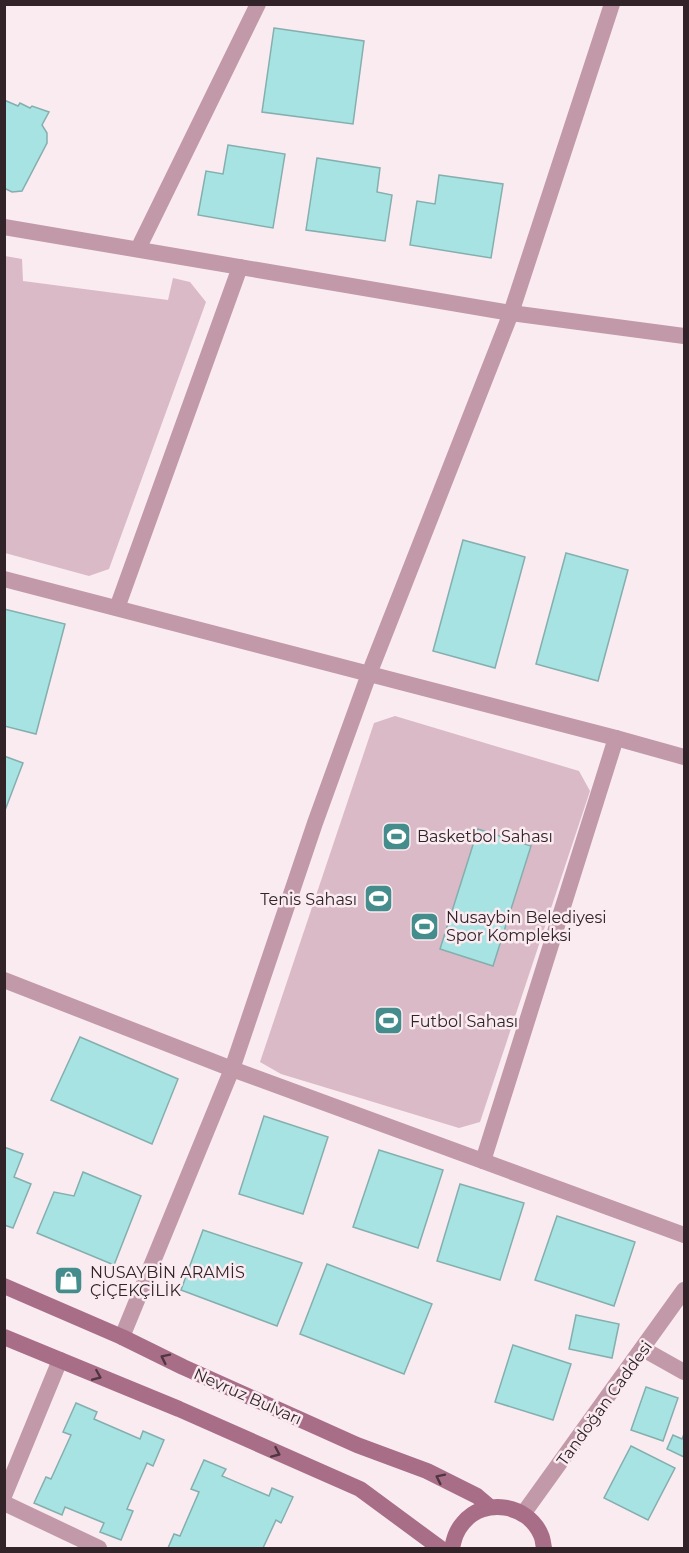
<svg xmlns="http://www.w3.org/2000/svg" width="689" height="1553" font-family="Montserrat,sans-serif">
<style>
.green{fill:#dabac6}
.building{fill:#a7e3e2;stroke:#84afae;stroke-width:1.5}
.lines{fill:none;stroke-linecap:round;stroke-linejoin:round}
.minor{stroke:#c299a9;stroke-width:16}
.tertiary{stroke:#c299a9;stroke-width:16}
.secondary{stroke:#a96e87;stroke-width:16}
.oneway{stroke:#4f3640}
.labels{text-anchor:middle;stroke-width:5;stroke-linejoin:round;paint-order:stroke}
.poi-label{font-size:16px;fill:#312328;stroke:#faebf1;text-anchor:start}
.street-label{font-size:16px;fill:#312328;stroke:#faebf1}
</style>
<rect width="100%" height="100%" fill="#faebf1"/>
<g class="green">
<polygon points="5,256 22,259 23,281 168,300 173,278 190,282 206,302 109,569 89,576 5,553"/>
<polygon points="395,716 579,771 590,791 480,1122 459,1128 281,1074 260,1062 374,723"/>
</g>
<g class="building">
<polygon points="274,28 364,41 353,124 262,112"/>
<polygon points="4,100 18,106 20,103 30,108 32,106 49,112 42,125 47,133 47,143 22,191 12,192 4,188"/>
<polygon points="228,145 285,154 273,228 198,215 206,171 223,174"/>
<polygon points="317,158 380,168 377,192 392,195 385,241 306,230"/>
<polygon points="439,175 503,184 491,258 410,245 417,201 435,204"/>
<polygon points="463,540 525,557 495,668 433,651"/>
<polygon points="566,553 628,570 598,681 536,664"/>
<polygon points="4,609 65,624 36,734 4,726"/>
<polygon points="4,756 23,763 4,813"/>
<polygon points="478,829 531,846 493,966 440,949"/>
<polygon points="80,1037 178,1079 152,1144 51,1100"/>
<polygon points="264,1116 328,1137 303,1214 239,1194"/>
<polygon points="4,1147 23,1154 14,1177 31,1184 13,1228 4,1225"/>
<polygon points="379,1150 443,1170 418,1248 353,1227"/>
<polygon points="83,1172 141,1196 114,1265 37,1233 54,1192 74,1196"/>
<polygon points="460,1184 524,1203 500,1280 437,1261"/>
<polygon points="557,1216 635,1242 614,1306 535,1280"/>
<polygon points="203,1230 302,1263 277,1326 181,1290"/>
<polygon points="327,1264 432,1304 404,1374 300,1334"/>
<polygon points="576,1315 619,1324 612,1358 569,1349"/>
<polygon points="513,1345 571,1364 553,1420 495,1402"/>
<polygon points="646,1387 678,1398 663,1441 631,1430"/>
<polygon points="76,1403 97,1412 94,1419 140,1439 143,1431 164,1440 153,1466 147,1463 127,1509 133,1511 121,1540 100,1532 104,1523 65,1507 62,1515 34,1503 46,1477 51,1479 71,1435 63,1432"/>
<polygon points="684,1434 684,1457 667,1449 673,1435 682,1439"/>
<polygon points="631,1446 675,1468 648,1520 604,1498"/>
<polygon points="204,1460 226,1469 222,1476 269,1496 272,1488 293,1497 281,1523 276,1520 263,1548 168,1548 174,1534 180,1536 199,1492 191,1489"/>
</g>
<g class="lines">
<g class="minor">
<polyline points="4,227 511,313 684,336"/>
<polyline points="138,249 258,4"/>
<polyline points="4,579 616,738 684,757"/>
<polyline points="117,608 240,267"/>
<polyline points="4,980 232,1069 684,1235"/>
<polyline points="483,1161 616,738"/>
<polyline points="122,1337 232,1069 315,823 369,674 511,313 612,4"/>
<polyline points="643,1349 684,1372"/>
<polyline points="4,1496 60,1360"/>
<polyline points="4,1503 99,1548"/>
</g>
<polyline class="tertiary" points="523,1514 684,1290"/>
<g class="secondary">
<polyline points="4,1286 122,1337 183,1367 357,1445 427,1471 477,1496 490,1507"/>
<polyline points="4,1337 179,1409 360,1489 440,1548"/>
<path d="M452 1548C454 1539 456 1531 463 1523 484 1497 528 1504 541 1535 543 1539 543 1544 544 1548"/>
</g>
</g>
<defs><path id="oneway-chevron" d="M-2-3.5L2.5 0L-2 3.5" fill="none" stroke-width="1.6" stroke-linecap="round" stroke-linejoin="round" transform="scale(1.5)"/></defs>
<g class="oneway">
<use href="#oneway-chevron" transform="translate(165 1358) rotate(-154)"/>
<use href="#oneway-chevron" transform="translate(97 1376) rotate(23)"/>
<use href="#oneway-chevron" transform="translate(276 1453) rotate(24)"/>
<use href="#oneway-chevron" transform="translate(440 1478) rotate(-154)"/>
</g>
<defs>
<symbol id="stadium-square" viewBox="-11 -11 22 22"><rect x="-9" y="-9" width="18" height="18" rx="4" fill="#458d8d" stroke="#faebf1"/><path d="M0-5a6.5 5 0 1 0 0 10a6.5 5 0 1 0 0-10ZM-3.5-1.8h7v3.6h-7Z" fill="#fff"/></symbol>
<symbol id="shop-square" viewBox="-11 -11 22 22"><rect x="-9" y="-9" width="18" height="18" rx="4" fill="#458d8d" stroke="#faebf1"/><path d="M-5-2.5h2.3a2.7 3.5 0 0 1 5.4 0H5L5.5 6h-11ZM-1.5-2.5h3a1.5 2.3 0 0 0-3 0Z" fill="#fff"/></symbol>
</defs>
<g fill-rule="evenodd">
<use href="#stadium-square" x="380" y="820" width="33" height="33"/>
<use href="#stadium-square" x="362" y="882" width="33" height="33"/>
<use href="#stadium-square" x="408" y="910" width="33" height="33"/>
<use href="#stadium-square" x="372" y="1004" width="33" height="33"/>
<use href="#shop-square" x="52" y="1264" width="33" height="33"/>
</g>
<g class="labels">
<g class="poi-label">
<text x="417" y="842">Basketbol Sahası</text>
<text x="357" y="905" text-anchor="end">Tenis Sahası</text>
<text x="446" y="923">Nusaybin Belediyesi<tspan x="446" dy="18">Spor Kompleksi</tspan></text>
<text x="410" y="1027">Futbol Sahası</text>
<text x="90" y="1278">NUSAYBİN ARAMİS<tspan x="90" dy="18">ÇİÇEKÇİLİK</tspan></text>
</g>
<g class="street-label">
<text transform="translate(248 1396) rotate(24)" y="6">Nevruz Bulvarı</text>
<text transform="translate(604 1403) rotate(-54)" y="6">Tandoğan Caddesi</text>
</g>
</g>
<rect width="689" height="1553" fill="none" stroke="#312328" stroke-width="12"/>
</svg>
